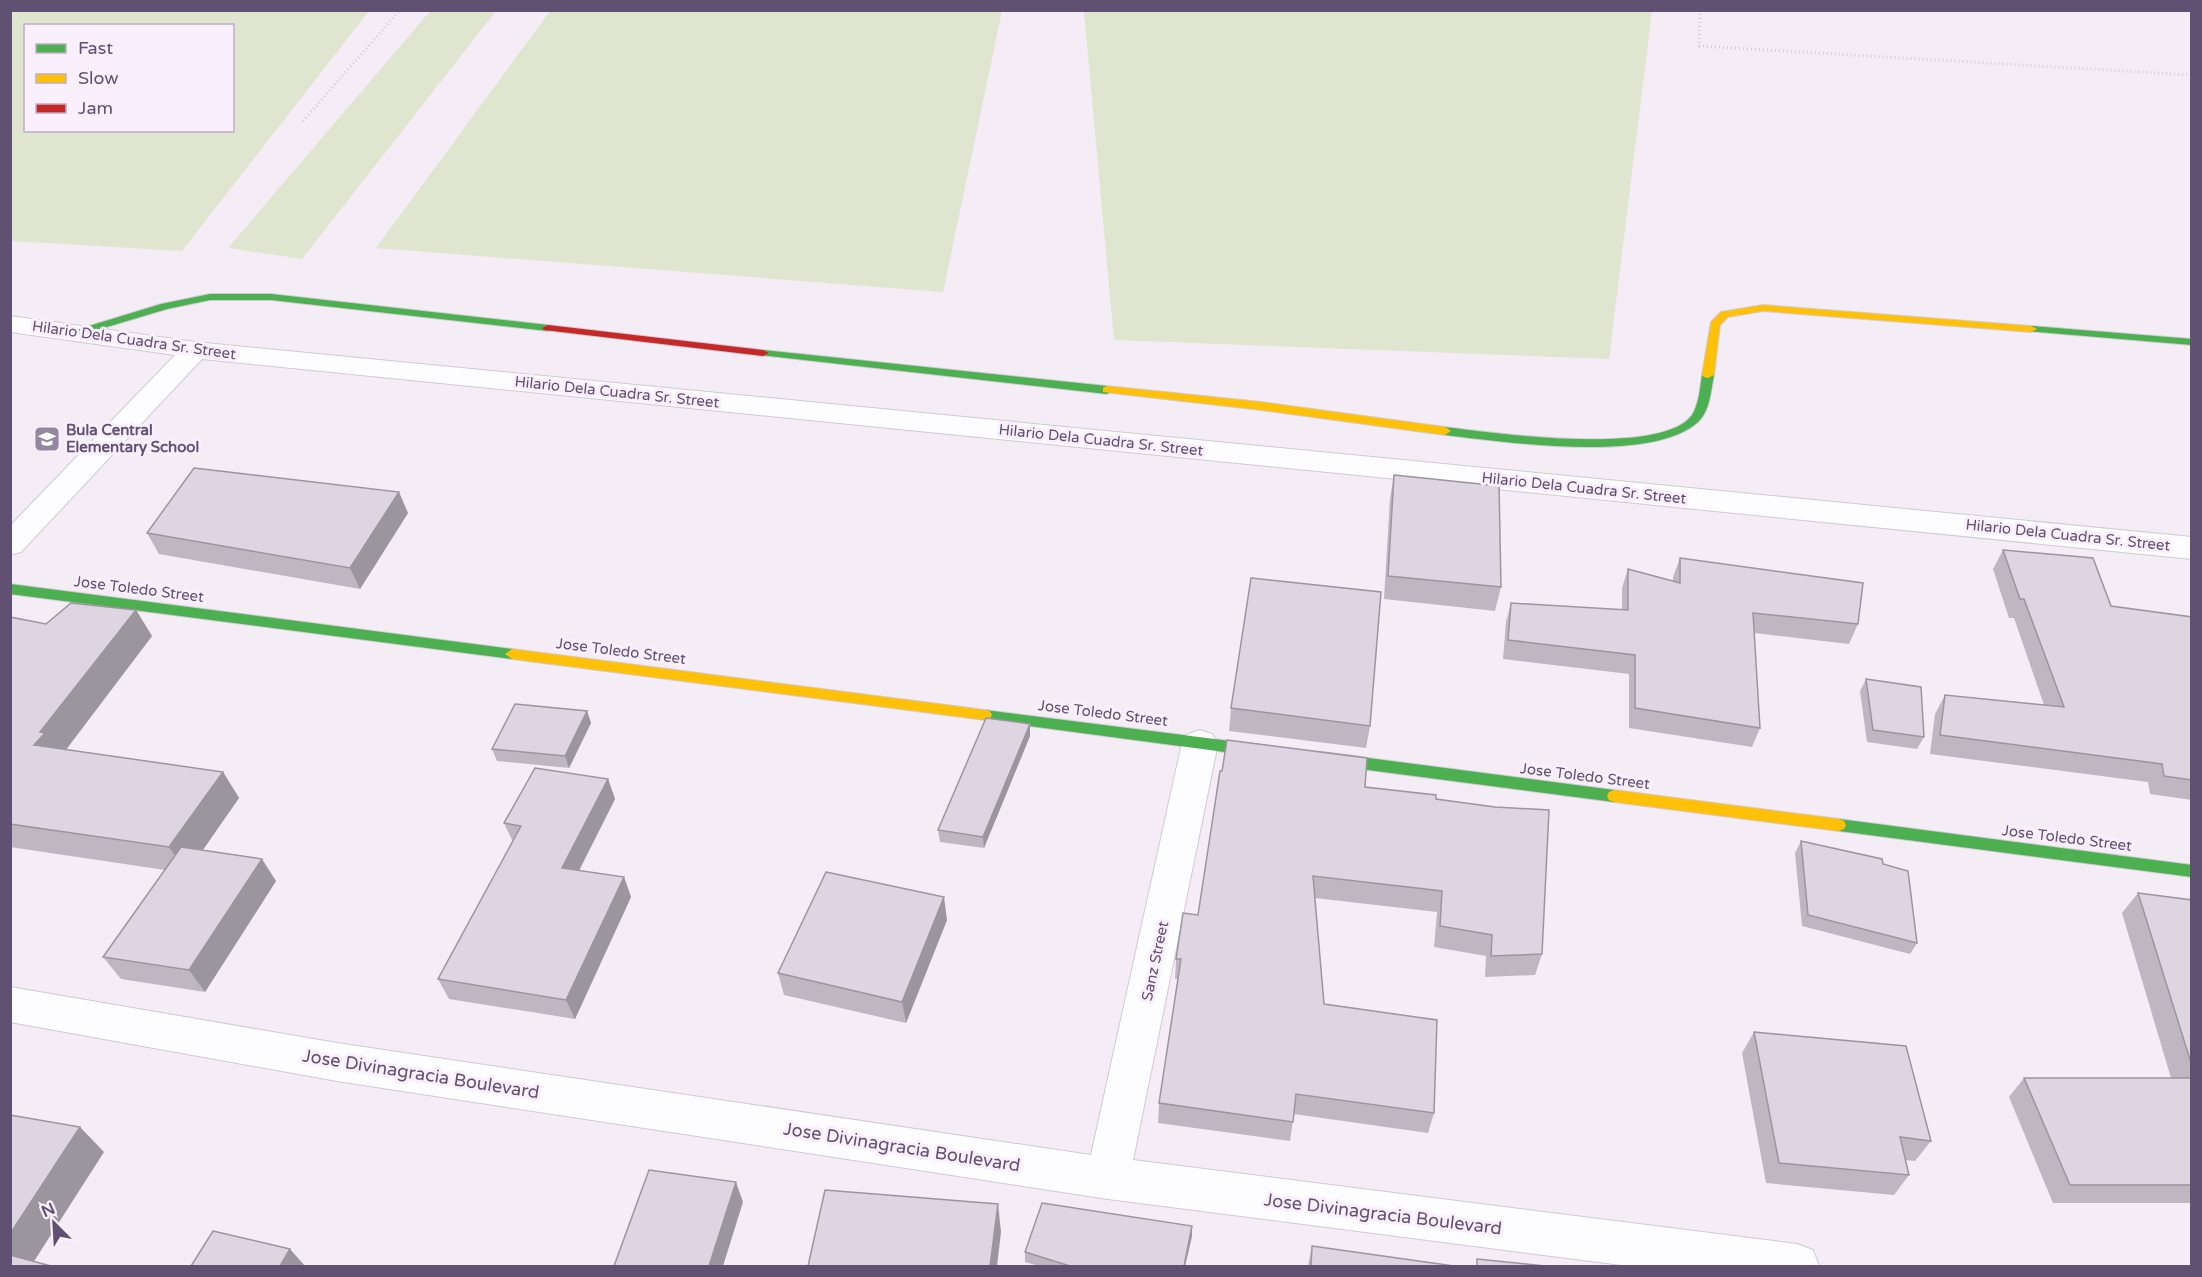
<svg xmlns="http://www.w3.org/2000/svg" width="2202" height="1277" font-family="'Varela Round',sans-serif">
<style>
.water{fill:#e0e5d0;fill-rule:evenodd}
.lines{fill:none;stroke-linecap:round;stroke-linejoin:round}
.street-casing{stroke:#d0cad4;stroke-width:2}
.fast-casing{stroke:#d2cbd6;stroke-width:2}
.slow-casing{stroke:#d2cbd6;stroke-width:2}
.jam-casing{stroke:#d2cbd6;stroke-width:2}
.path{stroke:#d1ccd7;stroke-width:3;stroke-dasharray:1 3;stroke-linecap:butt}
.street{fill:#fdfcfe;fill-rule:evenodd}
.fast{fill:#4caf50;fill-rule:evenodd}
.slow{fill:#ffc107;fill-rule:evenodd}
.jam{fill:#c62828;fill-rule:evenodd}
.wall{fill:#beb7c2}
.shaded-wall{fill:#9b959e}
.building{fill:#ddd5e2;stroke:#9b959e;stroke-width:1.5}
.labels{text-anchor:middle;stroke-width:6;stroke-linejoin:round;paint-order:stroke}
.street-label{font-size:15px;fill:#605071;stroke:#f9effd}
.poi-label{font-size:15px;font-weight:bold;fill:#605071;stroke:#f9effd;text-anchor:start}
.near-street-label{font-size:18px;fill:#605071;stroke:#f9effd}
</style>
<rect width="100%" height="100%" fill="#f4edf6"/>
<g class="water">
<polygon points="431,10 496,11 302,259 228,248"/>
<path d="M10 11 11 10 369 11 182 251 11 241ZM26 26H232V130H26Z"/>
<polygon points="550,11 1002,11 943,292 376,248"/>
<polygon points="1084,11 1652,11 1609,359 1114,340"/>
</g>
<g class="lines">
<defs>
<g id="street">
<polygon points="10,316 195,342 2192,537 2192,559 202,359 21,552 10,555 10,526 175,355 10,332"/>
<polygon points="1200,730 1212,734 1218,743 1133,1160 1797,1244 1813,1250 1819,1266 1629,1266 1108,1199 337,1081 10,1022 10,987 337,1043 1091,1155 1182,743 1188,734"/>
</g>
<g id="fast">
<polygon points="210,294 271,294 548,325 554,328 548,331 271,300 210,300 167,309 80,335 74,332 76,330 161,304"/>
<polygon points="2031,326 2192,339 2192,345 2027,331 2025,329"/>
<polygon points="763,350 1107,386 1113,390 1107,394 759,355 757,353"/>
<path d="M1708 372 1714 375C1711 390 1710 411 1698 422 1652 464 1504 442 1445 435L1439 431 1445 427C1493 433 1662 457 1692 415 1699 404 1700 388 1702 375Z"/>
<polygon points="10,584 512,649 519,654 512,659 10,594"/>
<polygon points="985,710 1270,746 1275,748 1277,752 1275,756 1270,758 985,720 980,719 978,715 980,711"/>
<polygon points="1322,752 1614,790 1619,792 1621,796 1619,800 1614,802 1322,764 1317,762 1315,758 1317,754"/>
<polygon points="1839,819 2192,865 2192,877 1839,831 1834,829 1832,825 1834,821"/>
</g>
<g id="slow">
<polygon points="1763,305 2031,326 2037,329 2031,332 1763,311 1728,317 1720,325 1714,375 1708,378 1704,377 1702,375 1711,322 1721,312"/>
<polygon points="1107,386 1261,402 1445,427 1451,431 1445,435 1261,410 1103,392 1103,388"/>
<polygon points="512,649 985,710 990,711 992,715 990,719 985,720 512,659 505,654"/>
<polygon points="1614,790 1839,819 1844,821 1846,825 1844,829 1839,831 1614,802 1609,800 1607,796 1609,792"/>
</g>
<polygon id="jam" points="548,325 763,350 769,353 763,356 544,330 542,328"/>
</defs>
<use href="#street" class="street-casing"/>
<use href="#fast" class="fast-casing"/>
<use href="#slow" class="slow-casing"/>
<use href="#jam" class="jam-casing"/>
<g class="path">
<polyline points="1700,10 1699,46 2192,75"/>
<polyline points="303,121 400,10"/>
</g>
<use href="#street" class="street"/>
<use href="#fast" class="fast"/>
<use href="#slow" class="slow"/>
<use href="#jam" class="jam"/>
</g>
<g class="wall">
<polygon points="1394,475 1501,587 1495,611 1384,599 1390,498"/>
<polygon points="408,513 360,589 159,554 147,533"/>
<polygon points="2003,550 2111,606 2192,617 2192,800 2150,794 2148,782 1930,754 1935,714 1945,695 2044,705 2014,618 2009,618 1993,569"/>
<polygon points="1680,558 1858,624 1849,644 1754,633 1760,728 1752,747 1629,728 1629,674 1503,659 1506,622 1511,603 1622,610 1622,588 1628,569 1673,581 1673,577"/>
<polygon points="136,610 152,636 66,750 223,772 239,798 202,850 276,881 205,992 121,979 103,957 165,870 10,847 10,617 46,624"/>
<polygon points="1866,679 1924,737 1917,749 1867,742 1860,691"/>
<polygon points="1231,708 1370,726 1366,748 1229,731"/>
<polygon points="587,711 591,723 569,768 497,761 492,749"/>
<polygon points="1030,736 984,848 940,842 938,830"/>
<polygon points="608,779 615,799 579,871 624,877 631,897 575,1019 449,999 438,979 513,842 504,823"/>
<polygon points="1365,787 1436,799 1542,954 1535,975 1485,977 1486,956 1434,947 1437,912 1315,898 1324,1004 1434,1113 1428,1133 1294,1114 1290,1141 1158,1123 1159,1103 1178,979 1175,979 1176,959 1198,915"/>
<polygon points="1801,841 1883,864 1917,943 1910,954 1802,926 1795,853"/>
<polygon points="2138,893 2192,900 2192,1203 2053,1203 2009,1097 2024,1078 2171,1078 2122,913"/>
<polygon points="947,920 906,1023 784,995 778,973"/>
<polygon points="1754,1032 1931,1141 1915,1161 1905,1160 1909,1175 1894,1195 1766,1183 1742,1053"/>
<polygon points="1192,1236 1185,1266 1039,1266 1025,1262 1025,1252"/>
<polygon points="1312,1246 1454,1266 1308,1266"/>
</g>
<g class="shaded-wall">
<polygon points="399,492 408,513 360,589 350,568"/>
<polygon points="136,610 152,636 61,756 34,745 40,732"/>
<polygon points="587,711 591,723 569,768 565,756"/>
<polygon points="1030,724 1030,736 984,848 983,837"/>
<polygon points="223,772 239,798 187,873 169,847"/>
<polygon points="608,779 615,799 570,888 562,868"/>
<polygon points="262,859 276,881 205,992 189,970"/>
<polygon points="624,877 631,897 575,1019 566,1000"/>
<polygon points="944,897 947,920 906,1023 902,1002"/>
<polygon points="80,1127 104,1152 31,1266 10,1263 10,1234"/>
<polygon points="736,1182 743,1202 723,1266 709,1266"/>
<polygon points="998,1204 1001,1232 997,1266 990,1266"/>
<polygon points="1192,1226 1192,1236 1185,1266 1184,1266"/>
<polygon points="290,1249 305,1266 280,1266"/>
</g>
<g class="building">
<polygon points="194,468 399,492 350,568 147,533"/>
<polygon points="1394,475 1499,486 1501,587 1388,576"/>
<polygon points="2003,550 2093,558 2111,606 2192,617 2192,780 2164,776 2162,764 1940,735 1945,695 2064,707 2024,599 2020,599"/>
<polygon points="1680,558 1863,583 1858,624 1753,613 1760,728 1635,708 1635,655 1508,640 1511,603 1628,610 1628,569 1680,583"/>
<polygon points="1251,578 1381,592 1370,726 1231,708"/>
<polygon points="71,603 136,610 40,732 45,733 34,745 223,772 169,847 10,824 10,617 46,624"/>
<polygon points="1866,679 1921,687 1924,737 1873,730"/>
<polygon points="515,704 587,711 565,756 492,749"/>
<polygon points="986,718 1030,724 983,837 938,830"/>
<polygon points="1227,740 1367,758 1365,787 1436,795 1436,799 1495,807 1549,810 1542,954 1491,956 1492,935 1440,926 1442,891 1313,876 1324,1004 1437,1020 1434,1113 1296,1094 1293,1122 1159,1103 1181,959 1176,959 1183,913 1198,915 1220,771 1222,771"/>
<polygon points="535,768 608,779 562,868 624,877 566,1000 438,979 521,826 504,823"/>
<polygon points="1801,841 1882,859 1883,864 1908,871 1917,943 1808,915"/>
<polygon points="181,847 262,859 189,970 103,957"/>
<polygon points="826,872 944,897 902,1002 778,973"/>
<polygon points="2138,893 2192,900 2192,1066"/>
<polygon points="1754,1032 1906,1046 1931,1141 1900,1137 1909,1175 1779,1163"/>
<polygon points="2024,1078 2192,1078 2192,1185 2070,1185"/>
<polygon points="10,1115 80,1127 10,1234"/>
<polygon points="649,1170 736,1182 709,1266 614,1266"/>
<polygon points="825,1190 998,1204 990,1266 808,1266"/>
<polygon points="1042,1203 1192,1226 1184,1266 1070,1266 1025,1252"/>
<polygon points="213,1231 290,1249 280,1266 191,1266"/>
<polygon points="1312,1246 1454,1266 1311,1266"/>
<polygon points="10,1255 51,1266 10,1266"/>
<polygon points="1477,1259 1545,1266 1477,1266"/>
</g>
<defs>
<symbol id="school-square" viewBox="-11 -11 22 22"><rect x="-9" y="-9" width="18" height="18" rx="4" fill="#9487a0" stroke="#f9effd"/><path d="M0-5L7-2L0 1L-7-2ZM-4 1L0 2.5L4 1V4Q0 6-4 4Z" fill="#fff"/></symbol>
</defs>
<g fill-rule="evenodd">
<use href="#school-square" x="32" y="424" width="30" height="30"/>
</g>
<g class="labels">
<g class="street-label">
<text transform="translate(134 340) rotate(8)" y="5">Hilario Dela Cuadra Sr. Street</text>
<text transform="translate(617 392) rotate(6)" y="5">Hilario Dela Cuadra Sr. Street</text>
<text transform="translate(1101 440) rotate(6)" y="5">Hilario Dela Cuadra Sr. Street</text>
<text transform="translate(1584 488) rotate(6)" y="5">Hilario Dela Cuadra Sr. Street</text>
<text transform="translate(2068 535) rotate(6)" y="5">Hilario Dela Cuadra Sr. Street</text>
<text transform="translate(139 589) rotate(7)" y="5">Jose Toledo Street</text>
<text transform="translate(621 651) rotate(7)" y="5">Jose Toledo Street</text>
<text transform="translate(1103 713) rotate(7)" y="5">Jose Toledo Street</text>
<text transform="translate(1585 776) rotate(7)" y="5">Jose Toledo Street</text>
<text transform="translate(2067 838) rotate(7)" y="5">Jose Toledo Street</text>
<text transform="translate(1155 961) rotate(-78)" y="5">Sanz Street</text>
</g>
<g class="poi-label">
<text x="66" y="435">Bula Central<tspan x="66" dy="17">Elementary School</tspan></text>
</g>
<g class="near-street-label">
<text transform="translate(421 1074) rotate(9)" y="6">Jose Divinagracia Boulevard</text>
<text transform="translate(902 1147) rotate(9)" y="6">Jose Divinagracia Boulevard</text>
<text transform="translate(1383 1214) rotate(7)" y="6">Jose Divinagracia Boulevard</text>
</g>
</g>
<rect width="2202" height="1277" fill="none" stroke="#605071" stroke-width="24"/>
<rect x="24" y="24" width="210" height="108" fill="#f9effd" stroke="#bcafc5" stroke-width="1.5"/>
<rect x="36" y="44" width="30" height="9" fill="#4caf50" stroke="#bcafc5" stroke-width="1.5"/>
<text x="78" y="54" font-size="18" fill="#605071">Fast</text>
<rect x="36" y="74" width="30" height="9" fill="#ffc107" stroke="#bcafc5" stroke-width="1.5"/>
<text x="78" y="84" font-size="18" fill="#605071">Slow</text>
<rect x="36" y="104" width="30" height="9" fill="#c62828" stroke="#bcafc5" stroke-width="1.5"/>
<text x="78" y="114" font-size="18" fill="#605071">Jam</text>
<g transform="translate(54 1223) rotate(336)" stroke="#f9effd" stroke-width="4.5" paint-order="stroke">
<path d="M0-4.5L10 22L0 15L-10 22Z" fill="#605071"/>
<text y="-9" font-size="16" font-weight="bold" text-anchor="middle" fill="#605071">N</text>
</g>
</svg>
